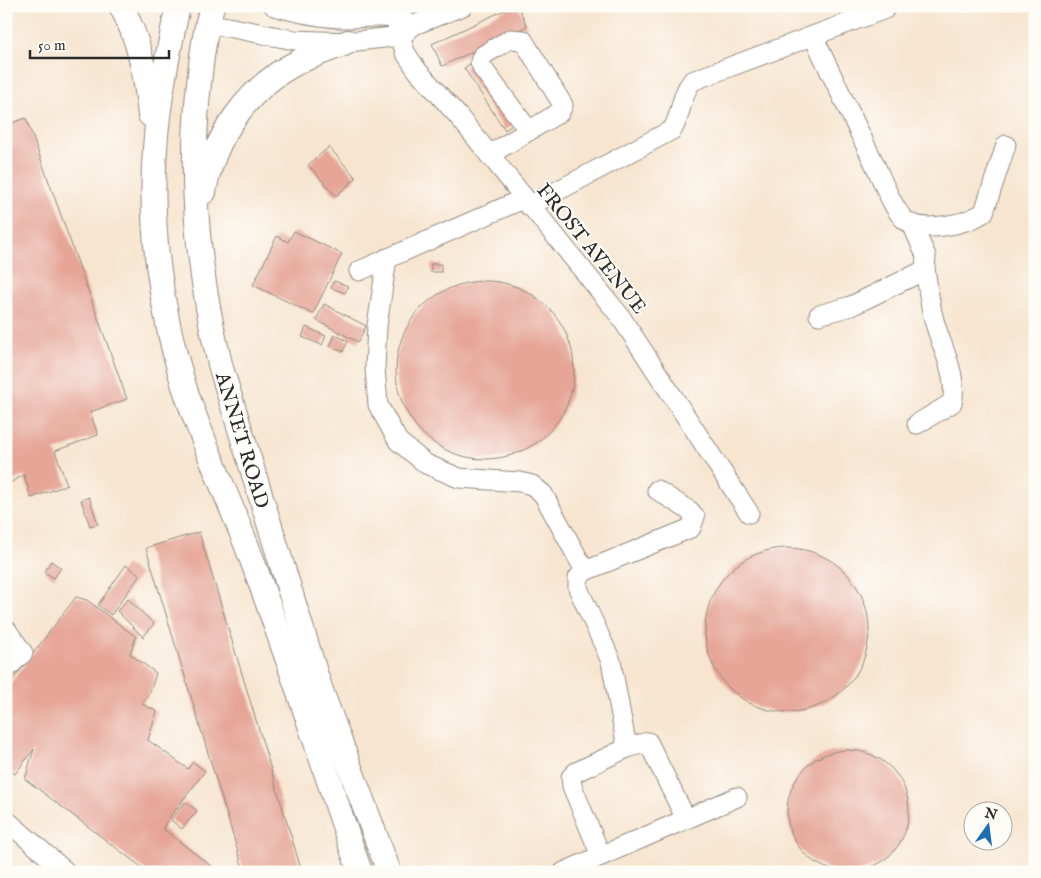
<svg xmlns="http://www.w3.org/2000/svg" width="1041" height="878" font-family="'IM FELL English',serif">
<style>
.building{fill:#e6a597}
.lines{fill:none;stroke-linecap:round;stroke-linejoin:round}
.minor-casing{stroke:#91887e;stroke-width:21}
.major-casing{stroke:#91887e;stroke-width:26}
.minor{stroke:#fff;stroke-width:19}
.major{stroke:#fff;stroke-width:24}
.labels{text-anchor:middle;stroke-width:4;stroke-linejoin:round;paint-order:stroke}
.street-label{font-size:20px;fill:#2b2b2b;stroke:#fdfcf7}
</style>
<rect width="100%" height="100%" fill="#fdfcf7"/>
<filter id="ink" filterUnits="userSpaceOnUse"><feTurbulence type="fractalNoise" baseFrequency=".02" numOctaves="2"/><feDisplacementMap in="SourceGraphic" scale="10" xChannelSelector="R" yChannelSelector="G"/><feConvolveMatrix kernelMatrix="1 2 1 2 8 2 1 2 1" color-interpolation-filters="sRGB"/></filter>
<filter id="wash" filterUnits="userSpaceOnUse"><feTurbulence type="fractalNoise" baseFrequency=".0096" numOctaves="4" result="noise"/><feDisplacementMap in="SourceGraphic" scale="20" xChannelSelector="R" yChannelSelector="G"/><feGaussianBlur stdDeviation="1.12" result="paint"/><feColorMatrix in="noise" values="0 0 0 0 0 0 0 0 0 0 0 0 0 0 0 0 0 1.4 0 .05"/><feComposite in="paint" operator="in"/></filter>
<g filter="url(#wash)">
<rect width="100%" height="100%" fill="#f7e5d0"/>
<g id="blocks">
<g class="building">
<polygon points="513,6 518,6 527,26 442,66 432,44"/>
<polygon points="476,60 517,122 505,130 464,68"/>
<polygon points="26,118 127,399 90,412 98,435 55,451 67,485 31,498 24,475 6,485 6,125"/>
<polygon points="329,147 356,178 336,196 308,165"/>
<polygon points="294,231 342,254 313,314 253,285 277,236 288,242"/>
<rect x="431" y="264" width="10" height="8"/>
<polygon points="334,281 348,286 345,293 331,288"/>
<circle cx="485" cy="370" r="89"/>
<polygon points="324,304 366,326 358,342 316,320"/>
<polygon points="306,327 326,336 322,345 302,337"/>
<polygon points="335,335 348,341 343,352 330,346"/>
<polygon points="89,497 98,524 90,526 81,500"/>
<polygon points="199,532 302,872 244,872 146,548"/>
<circle cx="787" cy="630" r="82"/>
<polygon points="51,561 61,568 54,578 44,572"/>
<polygon points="126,565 140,575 111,615 98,605"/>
<polygon points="76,597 87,600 136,637 130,654 156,673 150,692 142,704 157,711 148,740 188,769 193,762 205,771 165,824 163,829 219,872 148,872 25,779 34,749 15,774 6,768 6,689"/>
<polygon points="128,599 154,624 143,637 117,611"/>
<circle cx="848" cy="811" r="61"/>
<polygon points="185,802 197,811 182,829 171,820"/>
</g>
</g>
</g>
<g filter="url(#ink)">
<use href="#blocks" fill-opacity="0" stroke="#91887e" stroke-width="1"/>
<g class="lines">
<defs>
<g id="minor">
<path d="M274 6C296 12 318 17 340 18 362 19 386 13 406 22"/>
<polyline points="392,6 405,52 417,70 459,117 620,316 749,513"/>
<polyline points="207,23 294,40 348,42 401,36 414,25 463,6"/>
<path d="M813 36C834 80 855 123 876 167 882 180 894 211 905 220 922 234 969 224 984 212L1006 145"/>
<polyline points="489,155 560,112 563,105 523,40 510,39 482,56 480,62 483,69 529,131"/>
<path d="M529 206 672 130C682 115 680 96 692 81L885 9"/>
<polyline points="387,258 377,326 375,368 378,405 398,441 426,464 459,478 520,482 532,485 543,494 585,571"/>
<polyline points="359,271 523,199"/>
<polyline points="819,315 851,306 925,270 926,256 912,224"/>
<path d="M917 424 952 403C959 375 939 343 933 316 929 301 928 285 925 270"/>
<polyline points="6,629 23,653 6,669"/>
<polyline points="627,748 611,661 578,588 578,578 585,571 691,528 695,517 690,511 657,490"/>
<polyline points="6,820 66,872"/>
<polyline points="601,856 572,786 571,777 576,772 627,748 648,742 686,819"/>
<polyline points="564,872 737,797"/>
</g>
<g id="major">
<path d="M121 6C140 40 146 77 150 115"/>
<path d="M178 6C168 53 158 101 155 149 149 228 161 311 184 386 204 448 233 507 255 568 292 668 325 771 360 872"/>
<path d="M212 6C203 38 200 71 197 104 190 195 199 280 221 368L320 688 389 872"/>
<path d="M204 192C213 138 248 87 298 62 314 54 332 49 348 42"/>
</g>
</defs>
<use href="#minor" class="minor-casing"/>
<use href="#major" class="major-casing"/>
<use href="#minor" class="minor"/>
<use href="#major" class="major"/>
</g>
</g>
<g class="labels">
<g class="street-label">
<text transform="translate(592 248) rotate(51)" y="7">FROST AVENUE</text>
<text transform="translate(243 440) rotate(73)" y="7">ANNET ROAD</text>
</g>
</g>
<rect width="1041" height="878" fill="none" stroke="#fdfcf7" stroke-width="25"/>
<g transform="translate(988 826) rotate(14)"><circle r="24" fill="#fdfcf7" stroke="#a9a8a5"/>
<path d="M0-4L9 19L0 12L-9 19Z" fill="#1f6fb2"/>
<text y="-8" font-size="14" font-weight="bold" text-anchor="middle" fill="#2b2b2b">N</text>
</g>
<path d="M30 50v8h139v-8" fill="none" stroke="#2b2b2b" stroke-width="2.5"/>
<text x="38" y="50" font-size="15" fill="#2b2b2b" stroke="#fdfcf7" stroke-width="4" paint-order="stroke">50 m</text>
</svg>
